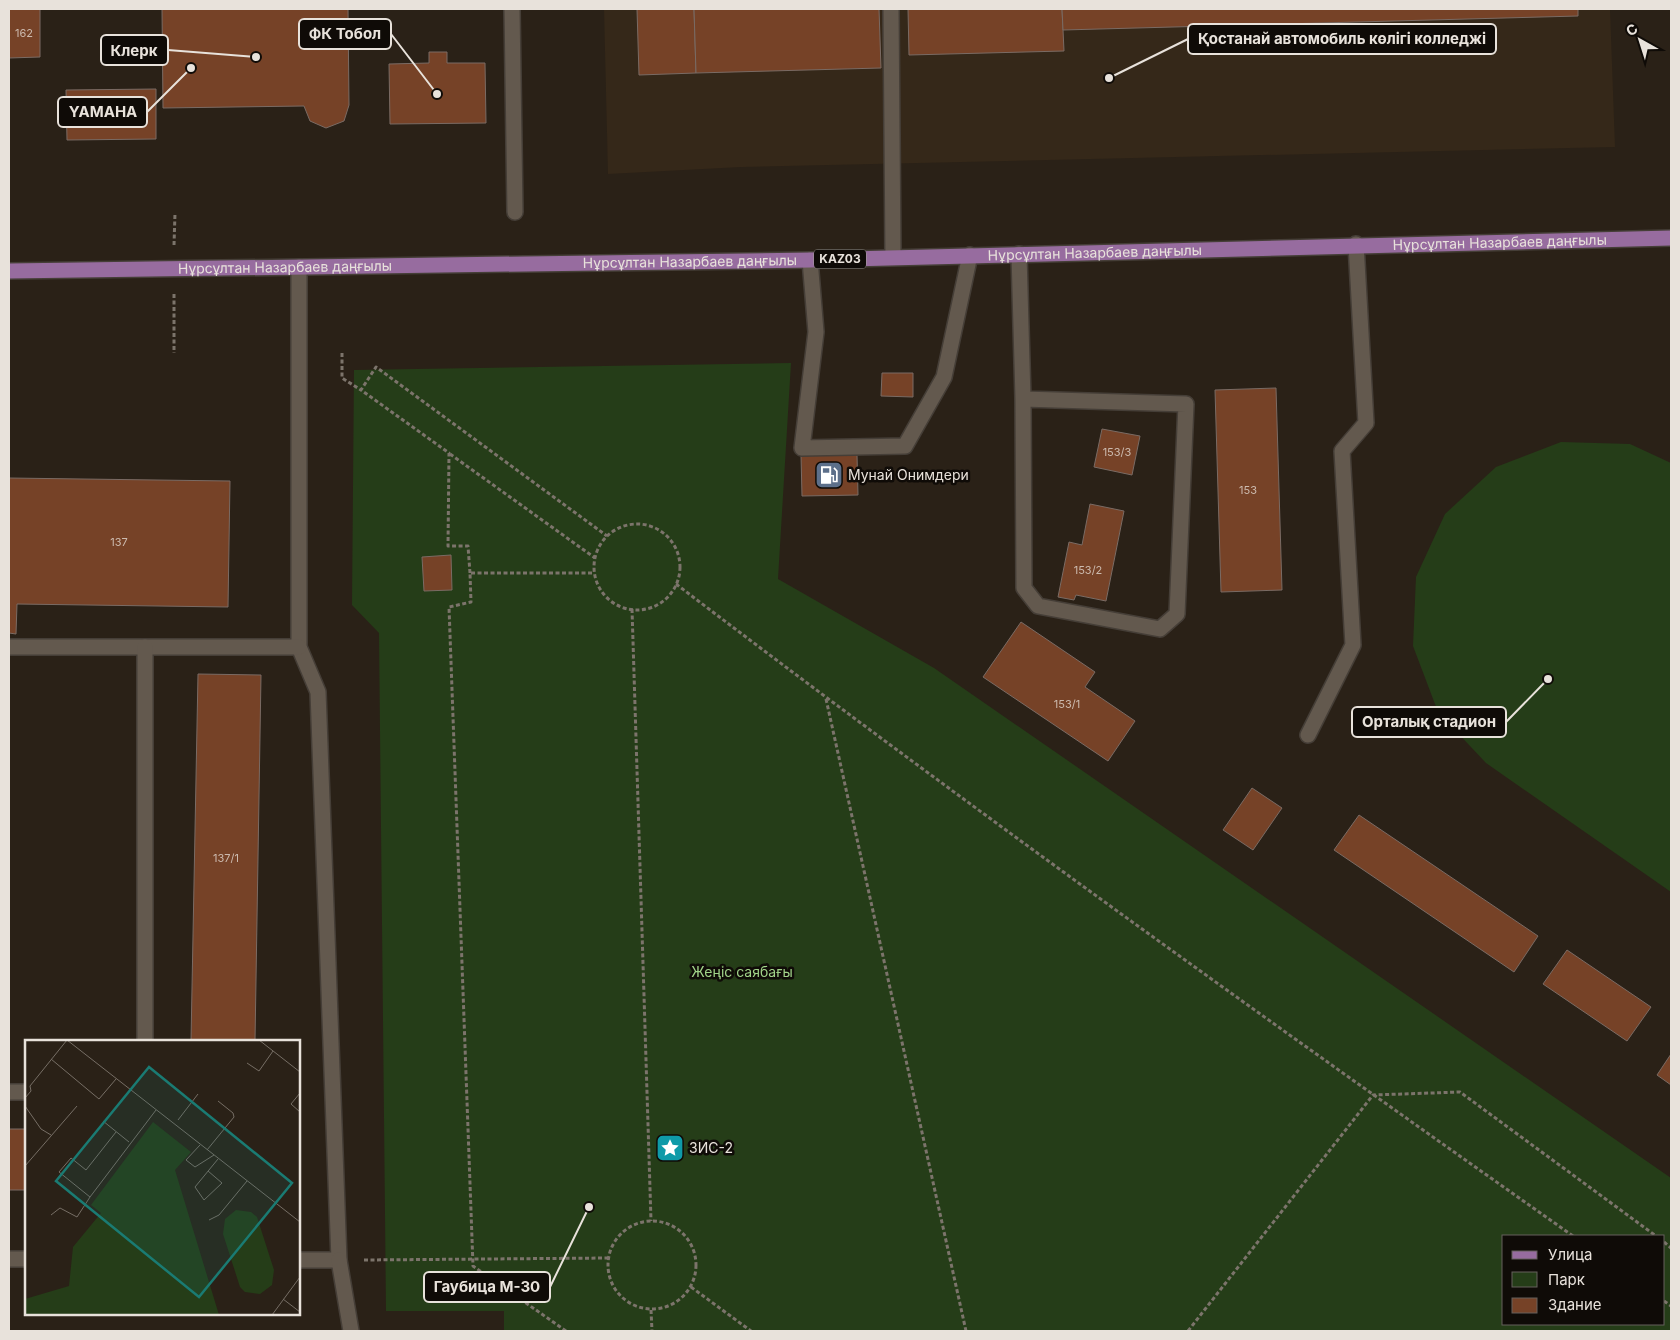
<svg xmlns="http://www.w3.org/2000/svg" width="1680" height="1340" font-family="Inter,sans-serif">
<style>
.built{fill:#352819}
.green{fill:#253d18;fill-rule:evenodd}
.building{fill:#764227;stroke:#7a6b64}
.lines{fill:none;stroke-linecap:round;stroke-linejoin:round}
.lane-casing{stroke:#453e37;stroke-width:18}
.primary-casing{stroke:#453e37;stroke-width:18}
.path{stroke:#7c746b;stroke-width:3;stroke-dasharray:4 2.5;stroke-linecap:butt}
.lane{stroke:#63594e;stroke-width:15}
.primary{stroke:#976c9f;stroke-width:15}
.labels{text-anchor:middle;stroke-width:5;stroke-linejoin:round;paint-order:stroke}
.number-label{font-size:11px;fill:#ccbaae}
.shield{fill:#0f0b07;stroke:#a7a29b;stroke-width:1}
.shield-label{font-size:12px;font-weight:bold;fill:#e8e2db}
.street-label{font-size:14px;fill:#e8e2db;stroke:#0f0b07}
.poi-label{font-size:14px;fill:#e8e2db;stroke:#0f0b07;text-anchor:start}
.park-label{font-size:14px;fill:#a1d389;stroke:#0f0b07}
.inset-road{fill:none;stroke:#766e65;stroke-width:1}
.view{fill:#1a7b73;fill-opacity:0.15;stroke:#1a7b73;stroke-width:2.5}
.inset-edge{fill:none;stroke:#e8e2db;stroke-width:2.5}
.leader{fill:none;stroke:#e8e2db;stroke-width:2}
.callout-dot{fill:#e8e2db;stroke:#0f0b07;stroke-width:2}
.callout{fill:#0f0b07;stroke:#e8e2db;stroke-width:2}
.callout-label{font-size:15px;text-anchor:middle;font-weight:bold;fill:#e8e2db}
</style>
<rect width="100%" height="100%" fill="#2a2117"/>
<polygon class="built" points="604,9 1610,9 1615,147 741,167 608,174"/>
<g class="green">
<path d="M791 363 778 579 934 668 1671 1178V1331H504V1311H386L379 633 352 605 354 370ZM1504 1236H1664V1324H1504Z"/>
<polygon points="1561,442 1630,444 1671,463 1671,892 1486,763 1438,712 1413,646 1416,577 1445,514 1496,467"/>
</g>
<g class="building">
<polygon points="9,9 40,9 40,57 9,58"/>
<polygon points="162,9 348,9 349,105 344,121 326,128 310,121 304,106 163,108"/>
<polygon points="637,9 694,9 696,73 639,75"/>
<polygon points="694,9 879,9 881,68 696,73"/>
<polygon points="908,9 1062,9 1064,51 909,55"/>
<polygon points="1062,9 1578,9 1578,16 1063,30"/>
<polygon points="429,52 447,52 447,63 485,63 486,123 390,124 389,64 429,63"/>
<polygon points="156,89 156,139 67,140 66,90"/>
<polygon points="882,373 913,373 913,397 881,396"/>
<polygon points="1276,388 1282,590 1221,592 1215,390"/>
<polygon points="1102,429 1140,436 1132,475 1094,467"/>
<polygon points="801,455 857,455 858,495 802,496"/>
<polygon points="9,478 230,481 228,607 17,604 16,634 9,633"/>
<polygon points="1090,504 1124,511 1106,601 1076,595 1074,600 1058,597 1069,542 1082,545"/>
<polygon points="451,555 452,590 424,591 422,557"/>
<polygon points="1021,622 1095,672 1085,687 1135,721 1108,761 983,677"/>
<polygon points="198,674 261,675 255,1041 191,1041"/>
<polygon points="1252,788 1282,808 1253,850 1223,830"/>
<polygon points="1359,815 1538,936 1514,972 1334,850"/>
<polygon points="1567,950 1651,1007 1627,1041 1543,984"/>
<polygon points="1671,1054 1671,1085 1657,1075"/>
<rect x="9" y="1129" width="17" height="61"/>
</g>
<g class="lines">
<defs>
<g id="lane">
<polyline points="512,9 515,212"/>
<polyline points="891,9 893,257"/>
<polyline points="1019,254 1023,399 1024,588 1038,606 1160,629 1177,614 1186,404 1023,399"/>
<polyline points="810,260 816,332 802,448 905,446 944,377 970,255"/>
<polyline points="299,267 299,647 318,692 339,1260 299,1260"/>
<polyline points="9,647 299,647"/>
<polyline points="1308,735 1353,645 1342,451 1366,423 1356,244"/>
<polyline points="145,1041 145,647"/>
<polyline points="9,1092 26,1092"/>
<polyline points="9,1259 26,1259"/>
<polyline points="339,1260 351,1331"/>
</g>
<g id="primary">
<path id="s1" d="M9 271 810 260 1671 238"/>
</g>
</defs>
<use href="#lane" class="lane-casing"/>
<use href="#primary" class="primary-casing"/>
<g class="path">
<polyline points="174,245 175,213"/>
<polyline points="174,294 174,353"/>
<polyline points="342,353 342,378 361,390"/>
<polyline points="450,454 595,558"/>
<circle cx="637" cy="567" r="43"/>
<polyline points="470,573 468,546 448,546 449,453 361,390 376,367 607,536"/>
<path d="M676 584C970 808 1271 1023 1573 1236"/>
<polyline points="632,609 651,1221"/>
<polyline points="826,699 966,1331"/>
<circle cx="652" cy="1265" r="44"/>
<polyline points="1664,1242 1671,1248"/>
<polyline points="364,1260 608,1258"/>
<polyline points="691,1287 751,1331"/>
<polyline points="1664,1301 1671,1306"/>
<polyline points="651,1310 652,1331"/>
<polyline points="566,1331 473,1266 449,607 471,602 470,573 594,573"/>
<polyline points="1188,1331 1373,1095 1460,1092 1656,1236"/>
</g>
<use href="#lane" class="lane"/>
<use href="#primary" class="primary"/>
</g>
<defs>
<symbol id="fuel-square" viewBox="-11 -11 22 22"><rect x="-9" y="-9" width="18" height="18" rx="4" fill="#5c6f8a" stroke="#0f0b07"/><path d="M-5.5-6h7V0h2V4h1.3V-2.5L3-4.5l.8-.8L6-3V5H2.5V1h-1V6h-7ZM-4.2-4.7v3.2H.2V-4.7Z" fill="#fff"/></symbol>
<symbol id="sight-square" viewBox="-11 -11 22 22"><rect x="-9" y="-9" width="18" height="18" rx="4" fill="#0f9aa8" stroke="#0f0b07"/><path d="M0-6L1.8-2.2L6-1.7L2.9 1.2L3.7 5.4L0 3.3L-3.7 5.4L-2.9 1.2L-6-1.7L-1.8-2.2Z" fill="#fff"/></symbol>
</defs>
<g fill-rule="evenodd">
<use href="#fuel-square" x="813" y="459" width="32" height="32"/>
<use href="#sight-square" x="654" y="1132" width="32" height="32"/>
</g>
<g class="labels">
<g class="number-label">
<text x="24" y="37">162</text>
<text x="1117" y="456">153/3</text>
<text x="1248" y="494">153</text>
<text x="119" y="546">137</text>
<text x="1088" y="574">153/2</text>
<text x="1067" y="708">153/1</text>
<text x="226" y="862">137/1</text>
</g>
<rect class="shield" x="814" y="249.5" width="52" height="19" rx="4"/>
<g class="shield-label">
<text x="840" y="263">KАZ03</text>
</g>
<g class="street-label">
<text dy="5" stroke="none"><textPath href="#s1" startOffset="1491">Нұрсұлтан Назарбаев даңғылы</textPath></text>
<text dy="5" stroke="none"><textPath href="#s1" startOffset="1086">Нұрсұлтан Назарбаев даңғылы</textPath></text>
<text dy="5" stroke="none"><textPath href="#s1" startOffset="681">Нұрсұлтан Назарбаев даңғылы</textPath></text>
<text dy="5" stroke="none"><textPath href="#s1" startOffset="276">Нұрсұлтан Назарбаев даңғылы</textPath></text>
</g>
<g class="poi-label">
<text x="848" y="480">Мунай Онимдери</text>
<text x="689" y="1153">ЗИС-2</text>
</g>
<g class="park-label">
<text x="742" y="977">Жеңіс саябағы</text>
</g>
</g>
<g transform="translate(25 1040)">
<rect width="275" height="275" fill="#2a2117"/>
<path d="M128 82 166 112 150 130 194 275H0V259L44 246 48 207 76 173 66 165ZM211 170 226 172 232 177 249 230 247 245 235 254 220 252 215 247 198 194 200 179Z" fill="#253d18"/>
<path class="inset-road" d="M42 0 275 182M234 0 275 32M26 19 74 59 91 39M222 23 234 31 248 11M275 53 266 64 275 72M0 58 6 51 5 46 42 0M0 66 16 89 26 95M153 80 173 54M78 81 104 102M91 92 61 130 46 118 34 132 65 157 131 70M175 105 161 120 170 127 189 115M182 110 209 77 208 73 193 61M0 126 52 66M183 131 197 143 179 160 170 147 193 119M26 175 35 168 52 177 65 157M184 180 194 175 222 141M258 259 275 272M247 275 275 237"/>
<path class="view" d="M124 27 267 143 174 257 31 141Z"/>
<rect width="275" height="275" class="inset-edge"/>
</g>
<path class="leader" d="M437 94L391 34M1109 78L1188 39M256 57L168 50M191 68L147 112M1548 679L1506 722M589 1207L550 1287"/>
<g class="callout-dot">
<circle cx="437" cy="94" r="5"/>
<circle cx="1109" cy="78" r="5"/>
<circle cx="256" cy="57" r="5"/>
<circle cx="191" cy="68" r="5"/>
<circle cx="1548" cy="679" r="5"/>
<circle cx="589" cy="1207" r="5"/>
</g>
<g class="callout">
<rect x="299" y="19" width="92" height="30" rx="5"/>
<rect x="1188" y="24" width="308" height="30" rx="5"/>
<rect x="101" y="35" width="67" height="30" rx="5"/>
<rect x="58" y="97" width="89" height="30" rx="5"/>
<rect x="1352" y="707" width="154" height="30" rx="5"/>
<rect x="424" y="1272" width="126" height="30" rx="5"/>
</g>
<g class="callout-label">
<text x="345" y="39">ФК Тобол</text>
<text x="1342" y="44">Қостанай автомобиль көлігі колледжі</text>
<text x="134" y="56">Клерк</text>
<text x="103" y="117">YAMAHA</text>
<text x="1429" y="727">Орталық стадион</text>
<text x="487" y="1292">Гаубица М-30</text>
</g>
<rect width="1680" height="1340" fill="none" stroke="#e8e2db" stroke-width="20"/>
<rect x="1502" y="1235" width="162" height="90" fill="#0f0b07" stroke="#66615c"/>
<rect x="1512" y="1251" width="25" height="8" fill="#976c9f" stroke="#66615c"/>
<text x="1548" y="1260" font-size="15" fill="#e8e2db">Улица</text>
<rect x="1512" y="1272" width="25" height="15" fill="#253d18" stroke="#66615c"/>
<text x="1548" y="1285" font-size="15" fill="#e8e2db">Парк</text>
<rect x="1512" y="1298" width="25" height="15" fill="#764227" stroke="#66615c"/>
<text x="1548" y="1310" font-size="15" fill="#e8e2db">Здание</text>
<g transform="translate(1640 40) rotate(321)" stroke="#0f0b07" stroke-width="4" paint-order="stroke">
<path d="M0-4L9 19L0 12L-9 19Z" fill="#e8e2db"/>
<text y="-8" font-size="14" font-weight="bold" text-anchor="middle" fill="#e8e2db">С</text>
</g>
</svg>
